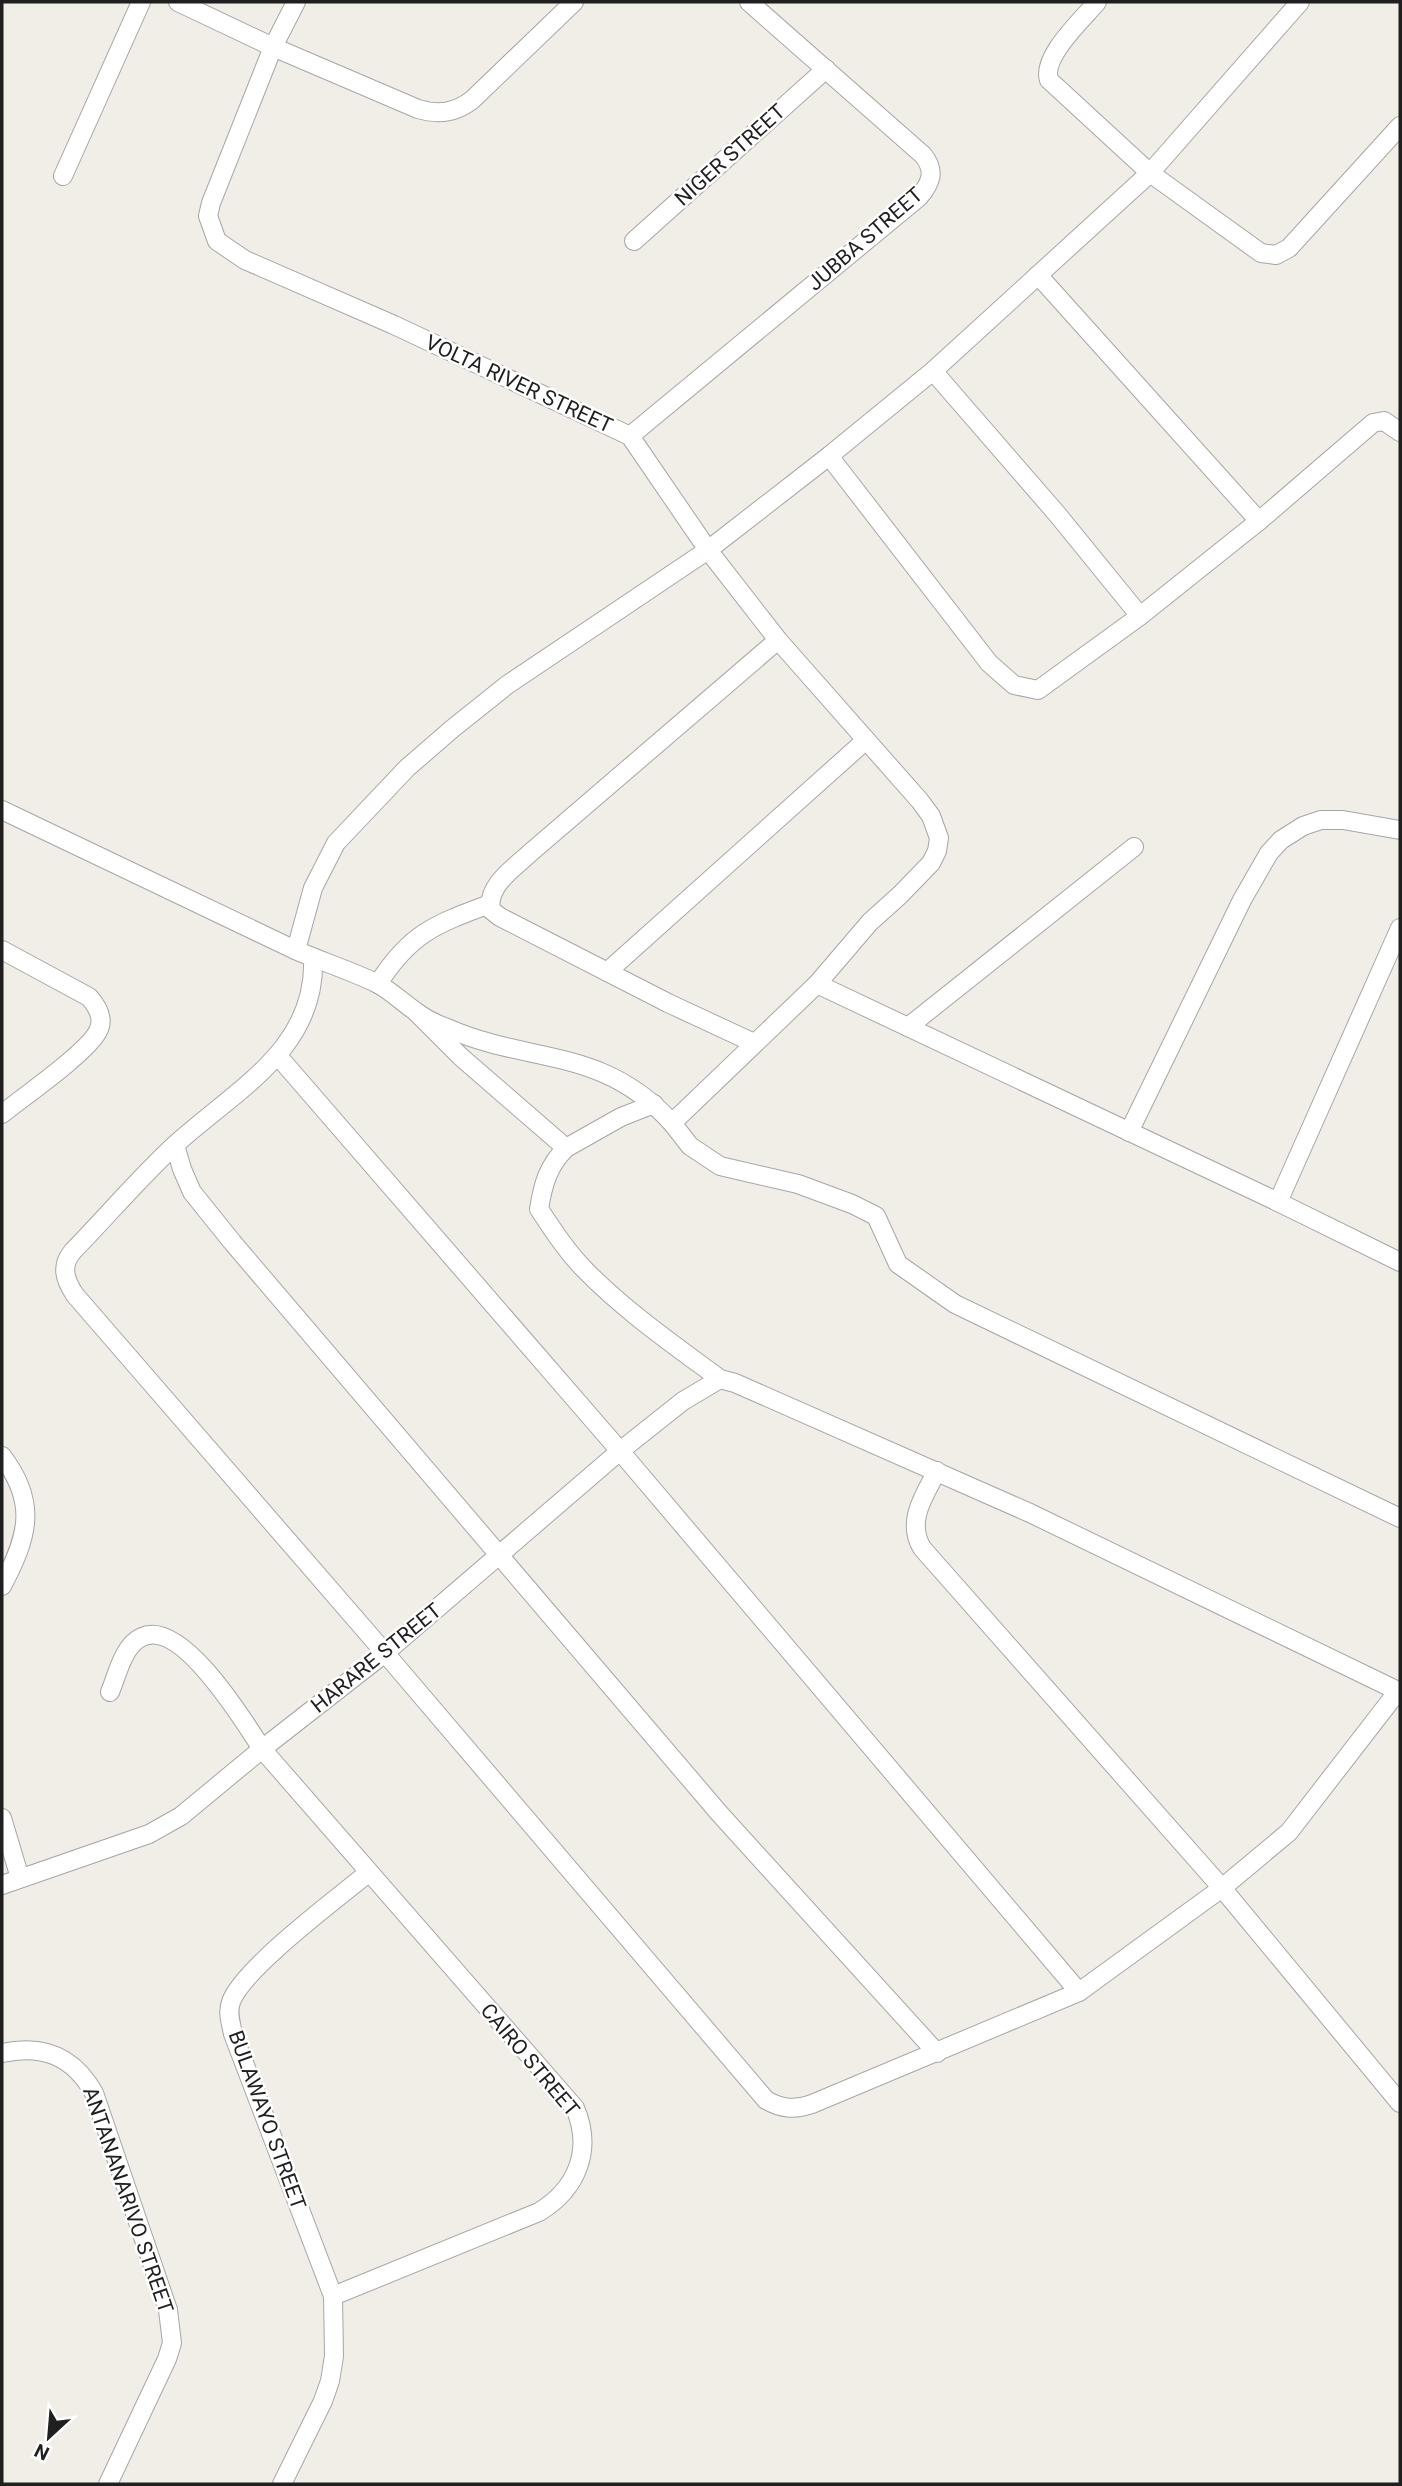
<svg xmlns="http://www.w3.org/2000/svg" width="1402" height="2486" font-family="Roboto,sans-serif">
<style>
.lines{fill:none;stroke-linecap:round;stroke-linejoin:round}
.street-casing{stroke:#a6a6a6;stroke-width:20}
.street{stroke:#fff;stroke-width:18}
.labels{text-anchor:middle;stroke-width:5;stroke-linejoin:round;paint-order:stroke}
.street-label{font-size:21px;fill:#1f1f1f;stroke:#fff}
</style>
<rect width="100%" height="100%" fill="#f0eee6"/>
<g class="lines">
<defs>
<g id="street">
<path d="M178 2 273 47 418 109C439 115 455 113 472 100L574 2"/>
<polyline points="296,2 273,47 211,203 208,216 217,241 245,260 394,325 630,436 708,550 778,640 920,801 931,816 939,838 937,851 931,863 900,895 870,922 817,984 672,1123 690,1146 720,1166 798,1184 852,1204 876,1216 898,1264 955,1304 1400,1518"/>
<path d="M1097 2C1083 19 1041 57 1049 80L1150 173 1261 253 1276 255 1289 248 1400 126"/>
<polyline points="63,176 141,2"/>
<polyline points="634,241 826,69"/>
<polyline points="1038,275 1259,521"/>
<polyline points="933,371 1057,514 1140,616"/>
<path d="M630 436 919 197C931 183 936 171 923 155L749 2"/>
<polyline points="829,456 989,663 1014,685 1038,690 1140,616 1259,521 1373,423 1384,421 1400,432"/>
<path d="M2 810C99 856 196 903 293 949 320 961 349 970 376 983 390 990 402 1002 415 1011 424 1018 436 1024 447 1028 532 1065 602 1046 672 1123"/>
<path d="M2 950 89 997C97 1006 105 1018 98 1031 88 1052 23 1097 2 1114"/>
<polyline points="296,950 313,888 336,843 407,768 452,729 507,685 708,550 829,456 933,371 1150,173 1300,2"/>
<path d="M313 958C317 1048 237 1089 177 1143 141 1176 108 1215 73 1251 60 1266 65 1280 75 1295L385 1653 766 2100C782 2109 794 2110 812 2104L1079 1992 1222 1888 1289 1832 1398 1691"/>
<polyline points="607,972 866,740"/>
<path d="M378 984C410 933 436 924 490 904"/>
<polyline points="817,984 1278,1202 1400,1262"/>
<path d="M417 1013 461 1057 566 1148C548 1166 543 1184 539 1209 553 1230 567 1252 585 1270 625 1311 674 1345 720 1379L735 1383 1030 1513 1400 1692"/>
<polyline points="908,1027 1134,847"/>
<path d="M754 1043 668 1003 500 917 491 910C486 886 515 867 530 853L778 640"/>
<polyline points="278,1056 620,1451 1079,1992"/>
<polyline points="1129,1132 1242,900 1269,853 1281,840 1303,826 1321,820 1343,820 1400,830"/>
<polyline points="175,1145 182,1169 192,1192 233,1243 719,1813 937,2053"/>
<polyline points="566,1148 621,1117 654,1104"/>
<polyline points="1278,1202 1400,928"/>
<path d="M2 1456C38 1503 28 1537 2 1586"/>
<path d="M937 1471C924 1496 906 1521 922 1548L1222 1888 1400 2103"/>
<path d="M110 1692C117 1676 123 1645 142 1637 181 1618 244 1721 262 1749L575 2108C593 2150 577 2189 539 2212L333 2296"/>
<polyline points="2,1818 20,1878"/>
<polyline points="2,1885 149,1834 181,1816 262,1749 385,1653 620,1451 683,1401 720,1379"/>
<path d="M2 2053C43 2044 73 2056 94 2093L168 2310 172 2343 167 2359 108 2484"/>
<path d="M282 2484 323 2401 330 2381 334 2356 333 2296 233 2034C231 2023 227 2013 231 2002 242 1969 338 1898 368 1873"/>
</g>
</defs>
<use href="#street" class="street-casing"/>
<use href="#street" class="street"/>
</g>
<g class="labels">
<g class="street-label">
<text transform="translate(730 155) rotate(-42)" y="7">NIGER STREET</text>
<text transform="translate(865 239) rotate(-41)" y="7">JUBBA STREET</text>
<text transform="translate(519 384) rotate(25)" y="7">VOLTA RIVER STREET</text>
<text transform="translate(376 1658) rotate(-39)" y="7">HARARE STREET</text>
<text transform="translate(530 2060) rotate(50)" y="7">CAIRO STREET</text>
<text transform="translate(267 2120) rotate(70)" y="7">BULAWAYO STREET</text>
<text transform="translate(128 2200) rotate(71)" y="7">ANTANANARIVO STREET</text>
</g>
</g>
<rect width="1402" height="2486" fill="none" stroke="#1f1f1f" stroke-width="7"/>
<g transform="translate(49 2437) rotate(206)" stroke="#ffffff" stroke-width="5" paint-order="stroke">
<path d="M0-5L12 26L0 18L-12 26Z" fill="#1f1f1f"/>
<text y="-10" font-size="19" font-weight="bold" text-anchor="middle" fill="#1f1f1f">N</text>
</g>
</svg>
